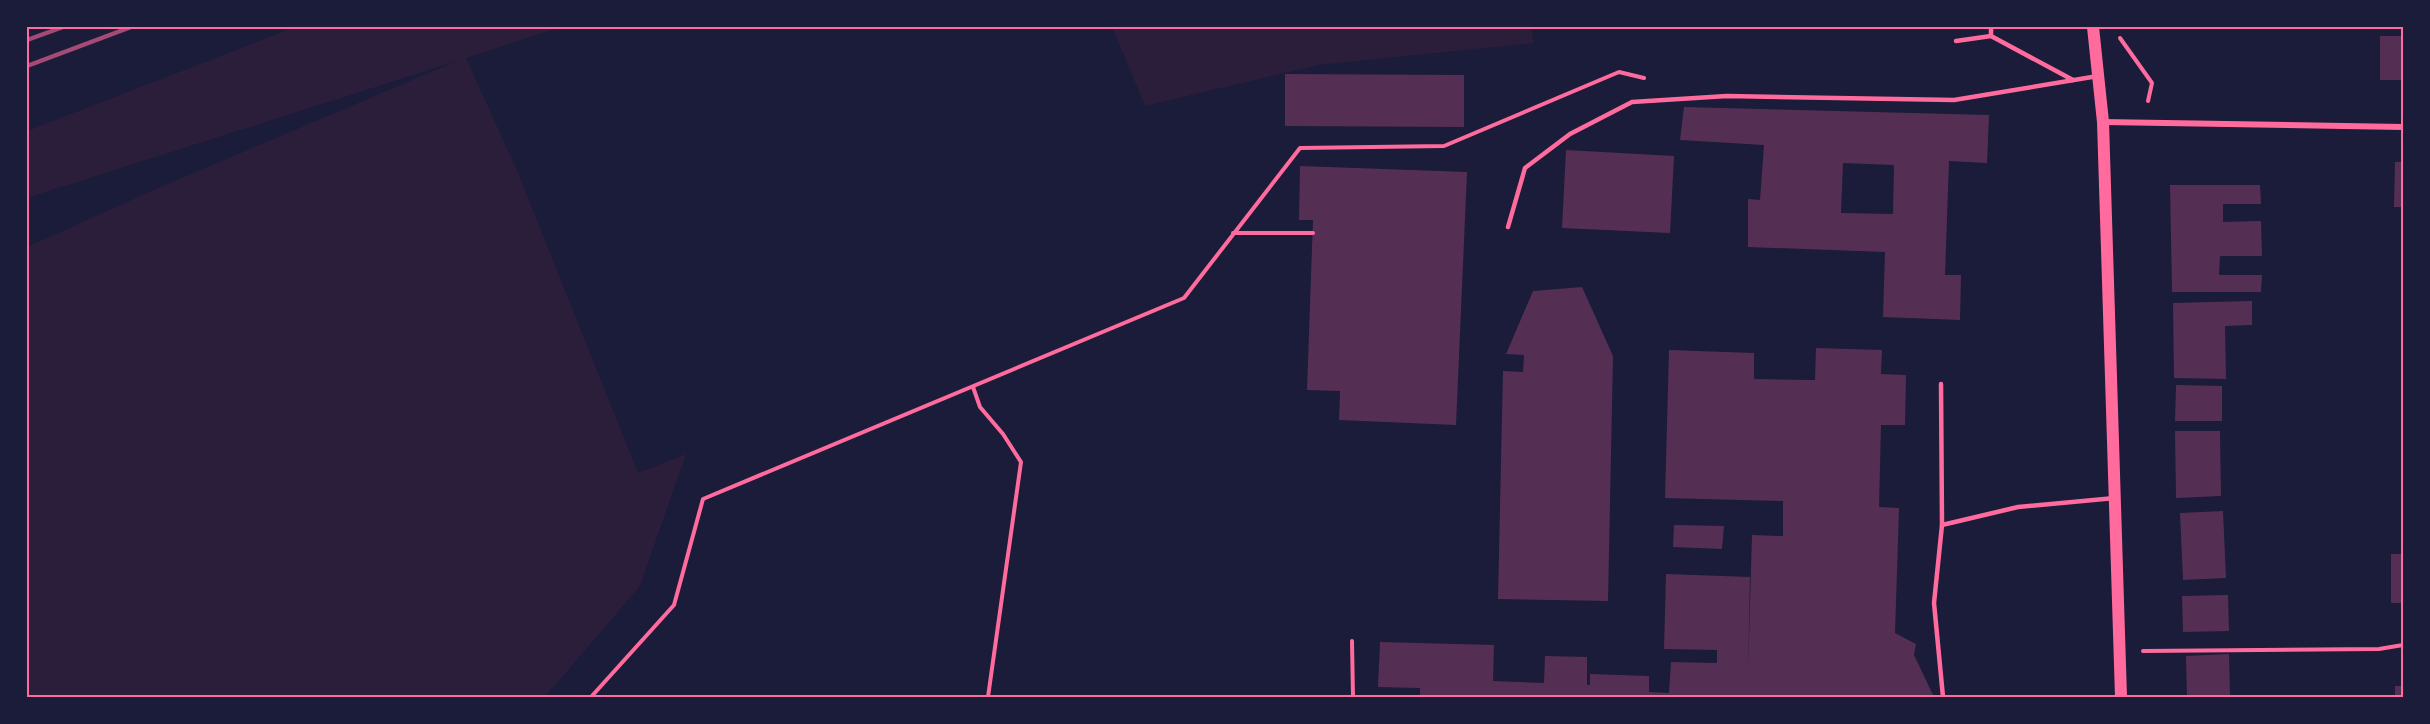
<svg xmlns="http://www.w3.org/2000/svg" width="2430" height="724" font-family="Mulish,sans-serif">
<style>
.green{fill:#2a1e3b}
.building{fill:#542f53;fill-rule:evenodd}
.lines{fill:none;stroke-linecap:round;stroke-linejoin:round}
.path{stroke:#ff6b9d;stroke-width:4}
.service{stroke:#ff6b9d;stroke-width:4.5}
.minor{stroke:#ff6b9d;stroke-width:6}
.secondary{stroke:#ff6b9d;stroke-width:12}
.rail{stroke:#a44b75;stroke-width:4.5}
.neatline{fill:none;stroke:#ff6b9d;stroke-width:2}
</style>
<rect width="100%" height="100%" fill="#1b1b3a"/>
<g class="green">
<polygon points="295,27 561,27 466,58 516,168 638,473 686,454 640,586 545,697 27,697 27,247 156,189 457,61 27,198 27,131"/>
<polygon points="1112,27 1531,27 1534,43 1319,65 1145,106"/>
</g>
<g class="building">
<rect x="2380" y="36" width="23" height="44"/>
<polygon points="1285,74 1464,75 1464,127 1285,126"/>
<path d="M1684 107 1989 115 1987 163 1949 161 1945 275H1961L1960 320 1883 317 1885 252 1748 247V199L1760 200 1764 145 1680 140ZM1843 163 1894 165 1893 214 1841 213Z"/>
<polygon points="1566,150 1674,156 1670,233 1562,228"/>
<polygon points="2395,162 2403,162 2403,207 2394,207"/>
<polygon points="1300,166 1467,172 1456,425 1339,420 1340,391 1307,390 1313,220 1299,220"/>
<polygon points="2170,185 2260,185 2261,204 2223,204 2223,222 2261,221 2262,256 2220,256 2219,275 2262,275 2261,292 2172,292"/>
<polygon points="1582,287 1613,356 1608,601 1498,599 1503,371 1523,372 1524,355 1506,354 1533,291"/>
<polygon points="2252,301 2252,325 2225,326 2226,379 2174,378 2173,303"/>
<polygon points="1816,348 1882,350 1881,374 1906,375 1905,425 1881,425 1879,507 1899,508 1895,633 1916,644 1914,655 1934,697 1420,697 1420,688 1378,687 1380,642 1494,645 1493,681 1544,683 1545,656 1587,657 1587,685 1590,685 1590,674 1649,676 1649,692 1669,693 1671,662 1717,663 1717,650 1664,649 1666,574 1750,577 1748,672 1752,535 1783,536 1783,501 1665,498 1669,350 1754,353 1754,379 1815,380"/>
<polygon points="2176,385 2222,386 2222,421 2175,421"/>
<polygon points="2175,431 2220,431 2221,496 2176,498"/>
<polygon points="2223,511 2226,578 2183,580 2180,513"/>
<polygon points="1674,525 1724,526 1722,549 1673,547"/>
<rect x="2391" y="554" width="12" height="49"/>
<polygon points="2228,595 2229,631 2183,632 2182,596"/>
<polygon points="2229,654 2230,697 2187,697 2186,656"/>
<rect x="2395" y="686" width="8" height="11"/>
</g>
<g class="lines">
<g class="path">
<polyline points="2120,38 2152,83 2148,101"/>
<polyline points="1233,233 1313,233"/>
<polyline points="973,387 980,407 1003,434 1021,462 988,697"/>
<polyline points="1352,641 1353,697"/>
<polyline points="2143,651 2379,649 2403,645"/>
<polyline points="591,697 674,605 703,499 1184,298 1300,148 1444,146 1619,72 1644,78"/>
</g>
<g class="service">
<polyline points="1991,27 1991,36 2073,80"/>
<polyline points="1956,41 1991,36"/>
<polyline points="1508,227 1525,168 1570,134 1632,102 1727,96 1954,100 2098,76"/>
<polyline points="1941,384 1942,525"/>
<polyline points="1943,697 1934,603 1942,525 2018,507 2115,498"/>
</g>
<polyline class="minor" points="2103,122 2403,127"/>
<polyline class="secondary" points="2093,27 2103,122 2121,697"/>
<g class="rail">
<polyline points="27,40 63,27"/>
<polyline points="27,66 131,27"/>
</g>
</g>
<rect width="2430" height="724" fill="none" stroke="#1b1b3a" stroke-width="57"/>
<rect x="28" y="28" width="2374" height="668" class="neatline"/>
</svg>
